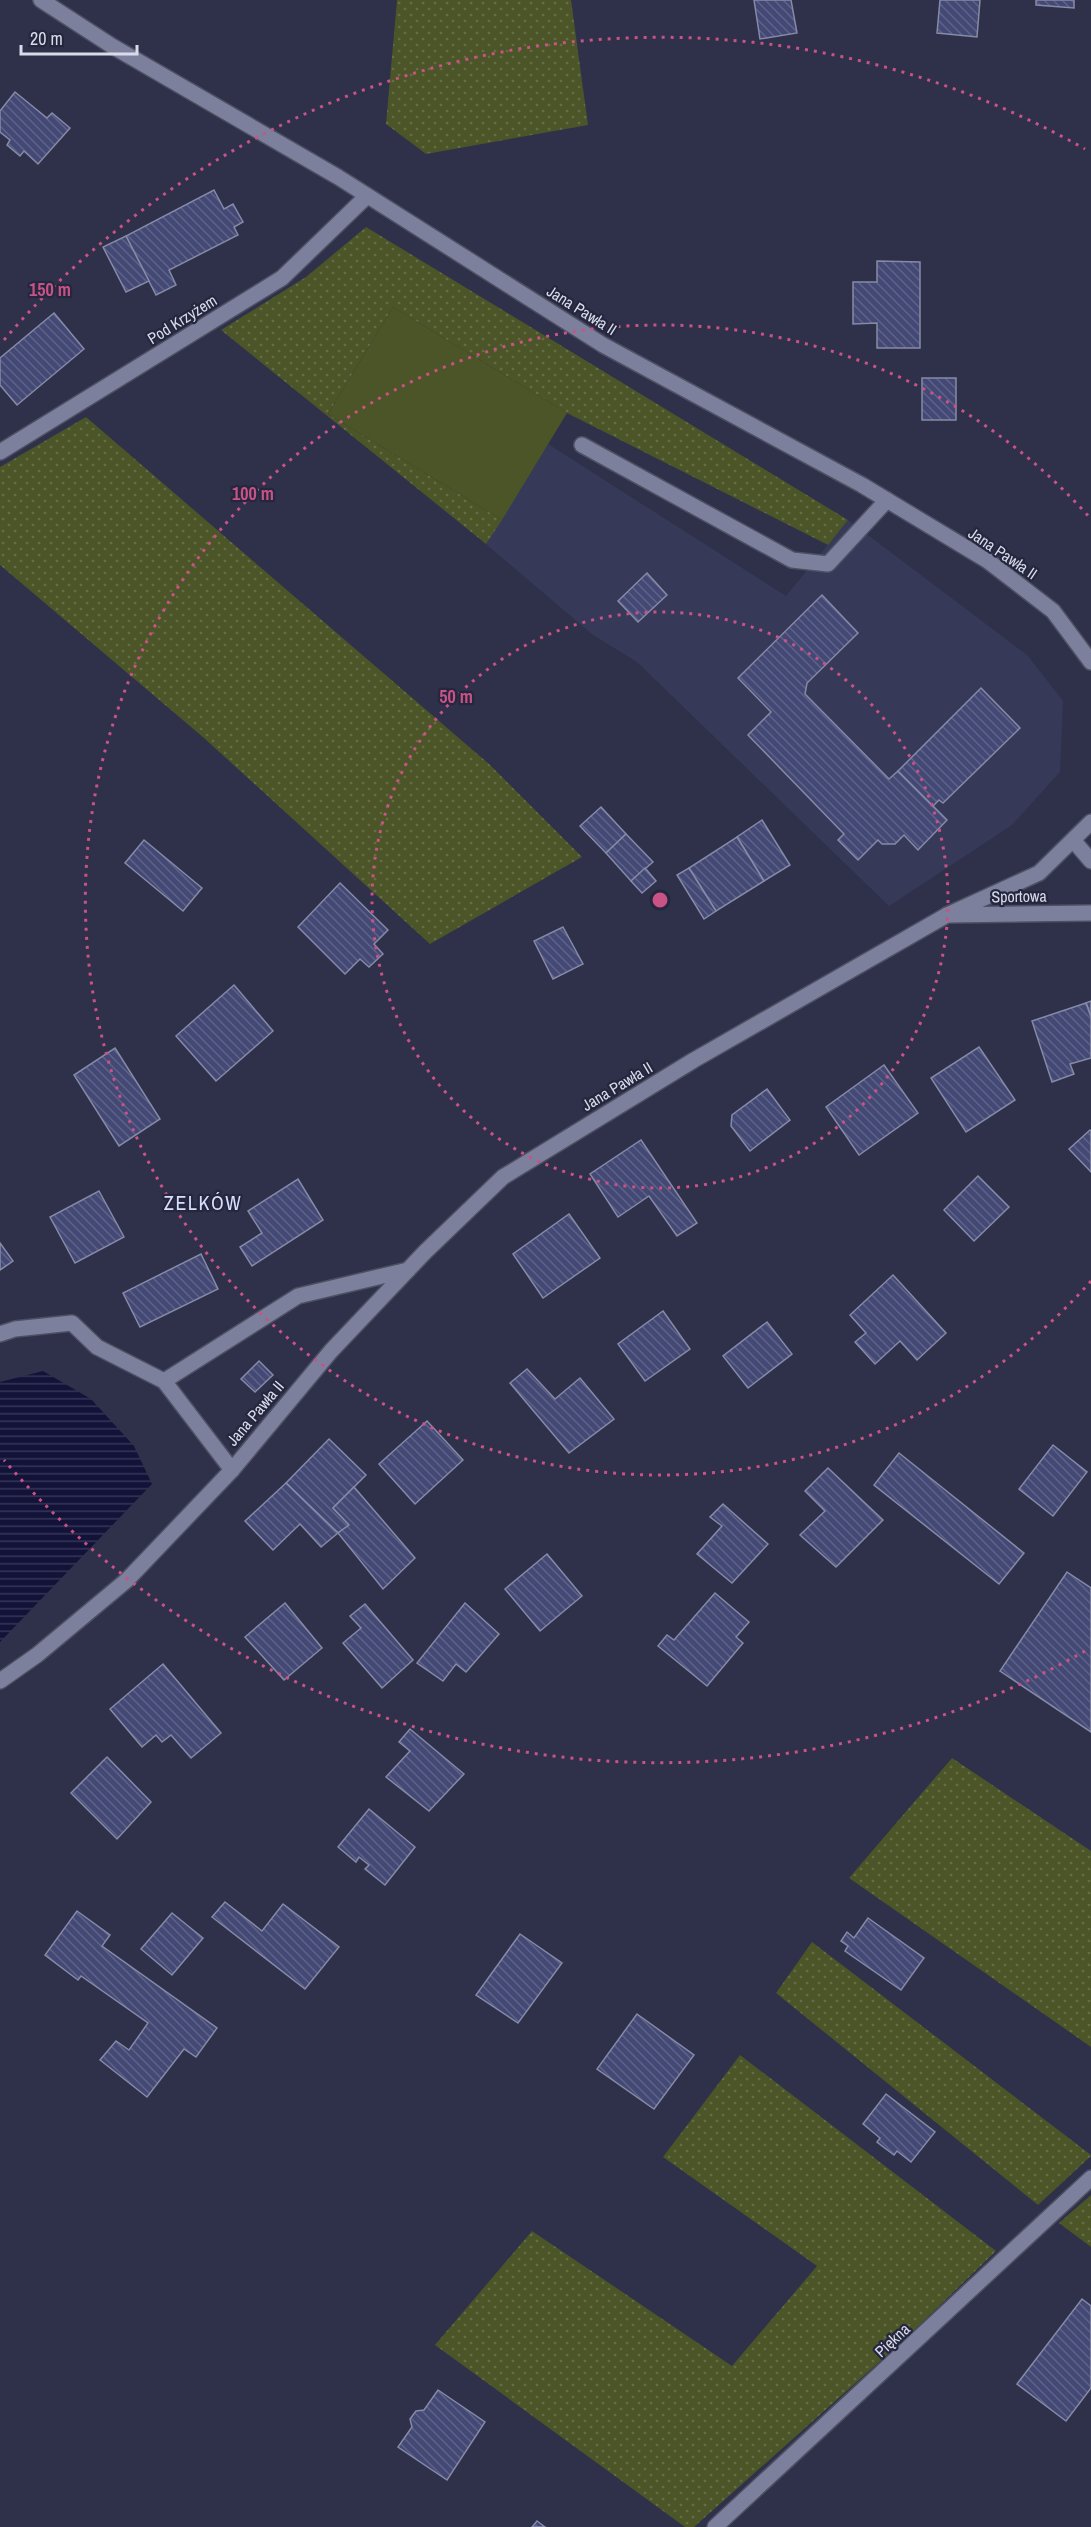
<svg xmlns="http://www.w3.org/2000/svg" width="1091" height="2527" font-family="'Archivo Narrow',sans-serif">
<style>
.built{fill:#363a58}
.grass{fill:url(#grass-dots)}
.pitch{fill:#4b5527}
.water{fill:url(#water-rules)}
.building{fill:url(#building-back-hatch);stroke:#868aa7;stroke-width:1.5}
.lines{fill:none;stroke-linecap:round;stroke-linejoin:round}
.service-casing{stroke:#4d4f63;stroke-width:18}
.minor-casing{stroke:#4d4f63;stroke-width:18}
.tertiary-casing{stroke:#4d4f63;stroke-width:18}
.service{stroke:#7c809d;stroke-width:15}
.minor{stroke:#7c809d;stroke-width:15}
.tertiary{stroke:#7c809d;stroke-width:15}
.ring{fill:none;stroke:#c95286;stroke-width:3;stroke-dasharray:3 6}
.labels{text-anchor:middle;stroke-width:4.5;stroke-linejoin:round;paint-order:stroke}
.street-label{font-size:16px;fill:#d9dbeb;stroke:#24273e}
.quarter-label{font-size:20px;letter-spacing:1.5px;fill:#d9defe;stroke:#24273e}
.centre{fill:#c95286;stroke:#24273e;stroke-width:3}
.ring-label{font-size:18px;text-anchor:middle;font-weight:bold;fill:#c95286;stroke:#24273e;stroke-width:4.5;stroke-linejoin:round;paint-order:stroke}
</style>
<defs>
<pattern id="grass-dots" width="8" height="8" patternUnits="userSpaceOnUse" patternTransform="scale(1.5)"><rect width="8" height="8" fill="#4b5527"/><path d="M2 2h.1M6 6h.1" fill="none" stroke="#646d46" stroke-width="1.8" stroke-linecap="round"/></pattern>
<pattern id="water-rules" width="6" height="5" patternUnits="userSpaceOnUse" patternTransform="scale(1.5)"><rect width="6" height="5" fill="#13133a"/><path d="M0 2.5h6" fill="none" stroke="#353557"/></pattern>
<pattern id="building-back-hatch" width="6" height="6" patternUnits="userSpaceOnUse" patternTransform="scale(1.5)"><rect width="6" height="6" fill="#434874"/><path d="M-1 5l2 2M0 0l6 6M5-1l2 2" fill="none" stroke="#5e6288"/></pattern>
</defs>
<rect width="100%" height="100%" fill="#2e3149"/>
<polygon class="built" points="548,444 786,596 848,520 1027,655 1063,701 1060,772 1012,825 889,906 637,662 593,635 486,544"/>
<g class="grass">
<polygon points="397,0 571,0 588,125 426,154 386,124"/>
<polygon points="366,227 848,520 828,545 567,413 393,307 328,414 502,520 486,544 221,330 306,277"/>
<polygon points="86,417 489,764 582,857 430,944 204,738 0,565 0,467"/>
<polygon points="952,1758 1091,1851 1091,2047 849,1878"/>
<polygon points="812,1942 1091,2155 1091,2156 1038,2205 776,1993"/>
<polygon points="740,2055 996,2251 906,2338 694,2527 685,2527 435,2345 532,2231 732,2366 817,2266 663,2157"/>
<polygon points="1091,2195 1091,2247 1059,2223"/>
</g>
<polygon class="pitch" points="393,307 567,413 502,520 328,414"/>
<polygon class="water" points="43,1371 91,1399 134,1446 152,1484 0,1642 0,1382"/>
<g class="building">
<polygon points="754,0 791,0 797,33 760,39"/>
<polygon points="940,0 980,0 977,37 937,33"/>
<polygon points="1036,0 1074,0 1074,8 1036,5"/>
<polygon points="15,92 47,118 52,113 70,128 38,164 24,151 20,156 7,145 10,140 0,132 0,111"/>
<polygon points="214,190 224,209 233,204 243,222 234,227 238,235 169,270 176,285 156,295 126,236"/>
<polygon points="126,236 149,281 126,292 103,247"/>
<polygon points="877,261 920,262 920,348 877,348 877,323 853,324 853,282 877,282"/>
<polygon points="54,313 84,349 17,405 0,385 0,358"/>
<rect x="922" y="378" width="34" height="42"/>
<polygon points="647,573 667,595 638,622 618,601"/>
<polygon points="822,595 858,633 807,683 805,694 889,779 898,771 947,820 918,850 904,835 895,844 882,844 878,840 858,860 838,840 844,834 748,735 771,712 738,678"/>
<polygon points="981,688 1020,728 943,803 939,800 933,806 898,771"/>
<polygon points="601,807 626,834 606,853 580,826"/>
<polygon points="762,820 790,865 764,881 737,837"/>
<polygon points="626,834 653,862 631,881 606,853"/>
<polygon points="737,837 764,881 716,911 689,868"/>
<polygon points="144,840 202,888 183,911 125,863"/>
<polygon points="645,868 656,881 642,893 631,881"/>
<polygon points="689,868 716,911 704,919 677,875"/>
<polygon points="340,883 388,930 374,944 383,954 369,967 360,959 345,974 298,927"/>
<polygon points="563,927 583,964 553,979 534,941"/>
<polygon points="234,985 273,1031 216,1081 176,1036"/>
<polygon points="1091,1001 1091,1017 1086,1003"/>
<polygon points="1086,1003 1091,1017 1091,1058 1070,1064 1074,1074 1052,1082 1032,1021"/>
<polygon points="979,1047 1015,1100 966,1132 931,1078"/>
<polygon points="115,1048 160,1119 119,1146 74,1075"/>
<polygon points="884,1065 918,1113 859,1155 826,1107"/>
<polygon points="767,1089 790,1120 750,1151 731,1126 732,1115"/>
<polygon points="1090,1130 1091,1131 1091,1172 1069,1149"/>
<polygon points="641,1140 697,1223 677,1236 649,1196 618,1217 590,1174"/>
<polygon points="978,1176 1009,1207 974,1241 944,1210"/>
<polygon points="298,1179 323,1220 252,1266 240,1247 262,1233 248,1211"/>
<polygon points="99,1191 124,1237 75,1263 50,1217"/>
<polygon points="569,1214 600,1258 543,1298 513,1254"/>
<polygon points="0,1243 13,1261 0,1270"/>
<polygon points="201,1254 218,1289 140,1327 123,1293"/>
<polygon points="893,1275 946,1333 917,1360 900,1341 875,1364 855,1342 866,1333 850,1315"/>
<polygon points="663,1311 690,1349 645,1381 618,1344"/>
<polygon points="767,1322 792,1354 748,1388 723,1356"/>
<polygon points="259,1361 273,1375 255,1392 241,1379"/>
<polygon points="527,1369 555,1399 580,1378 614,1419 569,1453 510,1383"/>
<polygon points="427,1421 463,1460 415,1504 379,1464"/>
<polygon points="329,1439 366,1475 333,1508 349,1525 338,1533 286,1483"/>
<polygon points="1053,1445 1087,1472 1053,1516 1019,1489"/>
<polygon points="899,1453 1024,1553 999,1584 874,1485"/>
<polygon points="828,1468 883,1520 836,1567 800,1535 825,1511 805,1491"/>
<polygon points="286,1483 338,1533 321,1547 300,1524 273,1550 245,1521"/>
<polygon points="354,1487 415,1558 383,1589 338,1533 349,1525 333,1508"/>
<polygon points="723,1504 768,1544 732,1583 697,1554 722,1526 710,1517"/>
<polygon points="547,1554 582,1596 540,1631 505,1589"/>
<polygon points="1067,1572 1091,1588 1091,1732 1000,1671"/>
<polygon points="715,1593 749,1622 736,1637 743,1643 707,1686 658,1646 667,1635 674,1640"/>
<polygon points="285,1603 322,1648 284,1680 245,1637"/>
<polygon points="465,1603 499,1634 466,1672 456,1664 443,1681 417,1663"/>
<polygon points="365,1604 413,1660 382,1688 343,1643 361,1628 350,1616"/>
<polygon points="163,1664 221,1733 191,1758 171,1735 162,1742 156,1735 142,1747 110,1709"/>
<polygon points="410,1729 464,1774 429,1811 386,1777 410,1751 399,1742"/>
<polygon points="107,1757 151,1802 117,1839 71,1793"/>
<polygon points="369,1809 415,1847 385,1885 365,1869 369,1865 359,1857 356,1862 338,1847"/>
<polygon points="225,1902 262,1931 283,1904 339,1947 305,1989 212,1917"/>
<polygon points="77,1911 110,1935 102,1946 217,2028 196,2057 184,2049 147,2097 100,2060 116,2041 129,2050 148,2023 81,1976 78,1980 45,1955"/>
<polygon points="172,1913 203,1938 172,1975 141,1949"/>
<polygon points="868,1918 924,1958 901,1990 845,1951 848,1946 841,1941 847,1932 854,1938"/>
<polygon points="520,1934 562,1963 518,2023 476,1995"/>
<polygon points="637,2014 694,2055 654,2109 597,2069"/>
<polygon points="886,2094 935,2132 911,2162 897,2151 894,2155 877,2142 880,2138 863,2124"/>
<polygon points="1082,2299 1091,2306 1091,2388 1066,2421 1017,2384"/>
<polygon points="438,2390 485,2422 447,2480 398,2447 412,2427 410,2419 416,2411 424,2410"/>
<polygon points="537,2521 545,2527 532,2527"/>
</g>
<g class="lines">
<defs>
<g id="service">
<polyline points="582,445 792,560 828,564 887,500"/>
<polyline points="164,1381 298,1296 408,1270"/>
</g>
<g id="minor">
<polyline points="0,452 282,278 367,196"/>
<polyline points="1073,840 1091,861"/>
<polyline points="947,915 1091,913"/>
<polyline points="0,1334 15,1329 72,1323 97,1347 164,1381 232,1470"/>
<polyline points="715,2527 1091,2178"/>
</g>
<g id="tertiary">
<polyline points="41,0 112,46 338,177 603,345 862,485 988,561 1053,611 1091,662"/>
<polyline points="0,1681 37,1655 127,1580 232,1470 331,1351 425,1252 503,1177 694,1060 947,915 1039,873 1091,822"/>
</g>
</defs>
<use href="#service" class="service-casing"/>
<use href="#minor" class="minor-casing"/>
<use href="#tertiary" class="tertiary-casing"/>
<use href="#service" class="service"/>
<use href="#minor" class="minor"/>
<use href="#tertiary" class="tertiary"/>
</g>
<g class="ring">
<circle cx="660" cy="900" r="288"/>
<path d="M1091 1281A575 575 0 1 1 1091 519"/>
<path d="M1085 1651A863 863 0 0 1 4 1460M4 340A863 863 0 0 1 1085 149"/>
</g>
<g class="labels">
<g class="street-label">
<text transform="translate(582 310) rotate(32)" y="6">Jana Pawła II</text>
<text transform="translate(182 319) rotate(-32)" y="6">Pod Krzyżem</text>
<text transform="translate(1003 553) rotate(34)" y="6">Jana Pawła II</text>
<text transform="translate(1019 896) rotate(-1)" y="6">Sportowa</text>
<text transform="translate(617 1086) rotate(-31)" y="6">Jana Pawła II</text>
<text transform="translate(255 1413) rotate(-50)" y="6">Jana Pawła II</text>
<text transform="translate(892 2340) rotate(-43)" y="6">Piękna</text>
</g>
<g class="quarter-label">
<text x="203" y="1210">ZELKÓW</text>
</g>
</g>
<circle cx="660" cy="900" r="9" class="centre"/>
<g class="ring-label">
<text x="50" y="296">150 m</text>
<text x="253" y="500">100 m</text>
<text x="456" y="703">50 m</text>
</g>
<path d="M21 45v9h116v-9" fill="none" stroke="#d9dbeb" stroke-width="3"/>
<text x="30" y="45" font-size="18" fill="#d9dbeb" stroke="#24273e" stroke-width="4.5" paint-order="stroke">20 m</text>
</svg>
